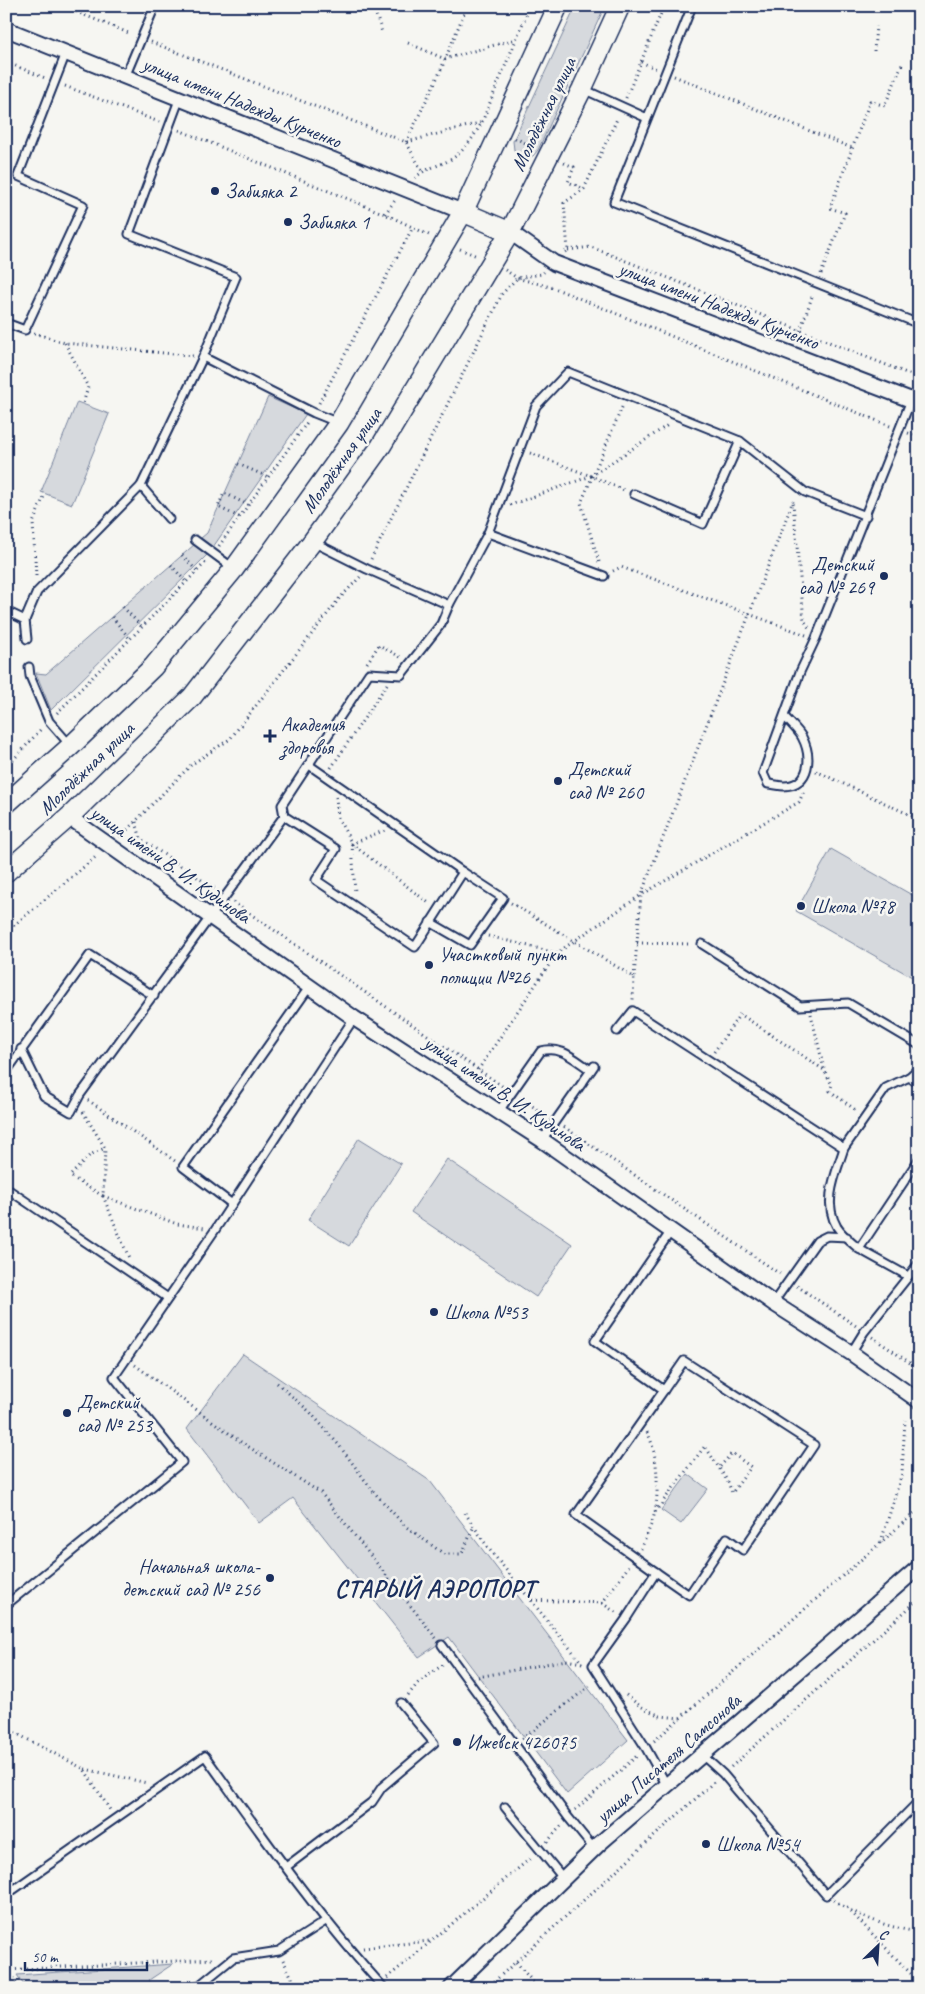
<svg xmlns="http://www.w3.org/2000/svg" width="925" height="1994" font-family="Caveat,sans-serif">
<style>
.green{fill:#d6d9dd;stroke:#78849e}
.lines{fill:none;stroke-linecap:round;stroke-linejoin:round}
.lane-casing{stroke:#1b2f5e;stroke-width:11}
.street-casing{stroke:#1b2f5e;stroke-width:18}
.secondary-casing{stroke:#1b2f5e;stroke-width:22}
.path{stroke:#1b2f5e;stroke-width:3;stroke-dasharray:1 4;stroke-linecap:butt}
.lane{stroke:#f6f6f2;stroke-width:7}
.street{stroke:#f6f6f2;stroke-width:14}
.secondary{stroke:#f6f6f2;stroke-width:19}
.poi-dot{fill:#1b2f5e;stroke:#f6f6f2;stroke-width:2}
.labels{text-anchor:middle;stroke-width:5;stroke-linejoin:round;paint-order:stroke}
.street-label{font-size:20px;fill:#1b2f5e;stroke:#f6f6f2}
.poi-label{font-size:20px;fill:#1b2f5e;stroke:#f6f6f2;text-anchor:start}
.district-label{font-size:25px;font-weight:bold;letter-spacing:1px;fill:#1b2f5e;stroke:#f6f6f2}
</style>
<rect width="100%" height="100%" fill="#f6f6f2"/>
<filter id="ink" filterUnits="userSpaceOnUse"><feTurbulence type="fractalNoise" baseFrequency=".02" numOctaves="2"/><feDisplacementMap in="SourceGraphic" scale="10" xChannelSelector="R" yChannelSelector="G"/><feConvolveMatrix kernelMatrix="1 2 1 2 8 2 1 2 1" color-interpolation-filters="sRGB"/></filter>
<g filter="url(#ink)">
<g class="green">
<polygon points="576,6 605,6 538,150 533,156 526,157 514,150 513,141"/>
<polygon points="268,397 306,414 213,547 201,538 207,533"/>
<polygon points="77,402 109,414 72,504 41,492"/>
<polygon points="195,544 207,555 51,710 36,673 46,674"/>
<polygon points="831,849 919,899 919,981 796,911"/>
<polygon points="359,1138 401,1164 349,1246 308,1220"/>
<polygon points="447,1159 572,1244 536,1297 411,1212"/>
<polygon points="243,1354 430,1481 628,1740 567,1794 449,1637 419,1657 293,1498 259,1523 187,1429"/>
<polygon points="688,1474 708,1489 681,1524 661,1510"/>
<polygon points="173,1964 149,1980 154,1988 26,1988 17,1975"/>
</g>
<g class="lines">
<defs>
<g id="lane">
<polyline points="692,6 614,202 919,324"/>
<polyline points="125,77 155,6"/>
<polyline points="583,89 647,118"/>
<polyline points="179,100 129,234 236,277 203,357"/>
<polyline points="6,323 25,330 83,205 18,176 66,53"/>
<polyline points="141,486 169,519"/>
<polyline points="634,494 703,524 740,441"/>
<polyline points="488,533 604,576"/>
<polyline points="195,540 233,568"/>
<polyline points="313,542 367,569 449,605 488,533 536,406 568,372 740,441 805,492 866,516"/>
<polyline points="6,611 25,620 37,592 141,486 203,357 314,413 339,423"/>
<polyline points="25,620 27,639"/>
<polyline points="29,667 30,676 49,721 70,745"/>
<path d="M784 716C790 723 798 730 802 737 812 756 811 785 784 786 779 786 773 784 768 784L763 773 800 672 816 638 911 400"/>
<polyline points="284,816 336,849 316,880 415,947 463,872 309,765"/>
<polyline points="430,922 470,945 503,898 463,872"/>
<polyline points="702,944 800,1006 848,1003 919,1045"/>
<polyline points="617,1031 633,1011 844,1148 886,1088 909,1077 919,1084"/>
<polyline points="21,1049 44,1096 71,1112 80,1095 284,816 282,805 369,673 401,675 441,624 449,605"/>
<polyline points="6,1072 90,955 154,996"/>
<polyline points="909,1077 919,1068"/>
<path d="M499 1111 541 1051C561 1045 575 1060 591 1070"/>
<polyline points="542,1140 594,1066"/>
<path d="M844 1148C836 1174 822 1201 837 1227 842 1235 852 1243 859 1249"/>
<polyline points="6,1188 168,1298"/>
<polyline points="232,1204 183,1167 310,986"/>
<polyline points="908,1276 859,1249 919,1159"/>
<polyline points="773,1303 817,1241 827,1236 847,1237"/>
<polyline points="851,1353 864,1332 919,1263"/>
<polyline points="656,1572 576,1515 664,1390"/>
<polyline points="6,1605 182,1462 114,1377 215,1230 354,1018"/>
<polyline points="442,1645 568,1817 594,1849"/>
<polyline points="701,1754 723,1774 826,1895 919,1801"/>
<polyline points="666,1784 646,1748 593,1665 626,1619 656,1572 689,1595 727,1538 743,1550 814,1445 684,1361 664,1390 595,1341 671,1231"/>
<polyline points="505,1807 563,1878"/>
<polyline points="286,1867 372,1802 382,1787 434,1743 401,1703"/>
<path d="M6 1881 13 1890 205 1756C262 1835 318 1916 384 1988"/>
<polyline points="196,1988 233,1958 279,1951 327,1920"/>
</g>
<g id="street">
<polyline points="6,29 463,212"/>
<polyline points="510,232 554,263 919,403"/>
<polyline points="69,817 354,1018 542,1140 773,1303 851,1353 919,1401"/>
<polyline points="451,1988 599,1844 919,1567"/>
</g>
<g id="secondary">
<polyline points="463,212 510,232"/>
<polyline points="6,804 71,746 153,667 234,569 339,423 463,212 558,6"/>
<polyline points="6,872 69,817 192,697 312,542 381,446 510,232 582,89 620,6"/>
</g>
</defs>
<use href="#lane" class="lane-casing"/>
<use href="#street" class="street-casing"/>
<use href="#secondary" class="secondary-casing"/>
<g class="path">
<polyline points="62,6 131,34"/>
<polyline points="373,6 382,32"/>
<polyline points="151,42 406,142 422,171"/>
<polyline points="408,43 445,59 516,39"/>
<polyline points="874,51 876,26"/>
<polyline points="6,62 45,78"/>
<polyline points="641,62 657,69"/>
<polyline points="674,76 852,148"/>
<polyline points="65,86 159,122"/>
<polyline points="626,98 664,6"/>
<polyline points="179,130 385,214 431,236"/>
<polyline points="515,138 534,147"/>
<polyline points="406,142 440,72 467,6"/>
<polyline points="407,142 483,122"/>
<polyline points="564,163 574,167 568,182 584,189"/>
<path d="M415 178C426 167 441 166 453 158 466 149 475 135 482 122L530 6"/>
<polyline points="385,214 396,199"/>
<polyline points="460,249 477,256"/>
<polyline points="568,250 591,247 919,378"/>
<polyline points="565,252 568,250 564,203 584,189 618,117"/>
<polyline points="505,270 517,278 554,288 890,426"/>
<polyline points="821,274 845,213 830,208 870,101 885,106 903,62"/>
<polyline points="800,331 813,294"/>
<polyline points="34,333 65,343 193,356"/>
<polyline points="65,343 88,387 83,404"/>
<polyline points="319,403 413,227"/>
<polyline points="908,433 919,437"/>
<polyline points="530,453 591,476 668,425"/>
<polyline points="238,464 268,477"/>
<polyline points="793,503 804,620 809,628"/>
<polyline points="510,505 591,476 624,490"/>
<polyline points="239,517 218,507 224,493 248,505"/>
<polyline points="219,546 308,421"/>
<polyline points="182,555 197,571"/>
<polyline points="371,559 502,294 517,278 542,274 544,272"/>
<polyline points="599,562 581,503 623,405"/>
<polyline points="171,565 186,582"/>
<polyline points="613,571 621,567 806,635"/>
<polyline points="36,576 33,523 45,494"/>
<polyline points="123,607 142,627"/>
<polyline points="112,617 130,639"/>
<polyline points="367,663 379,645 402,658"/>
<polyline points="57,713 207,561"/>
<polyline points="6,768 42,728"/>
<polyline points="331,768 387,684"/>
<polyline points="816,771 919,819"/>
<polyline points="336,797 338,818 352,844 430,904"/>
<polyline points="136,822 141,839 218,891"/>
<polyline points="120,837 192,764 230,739 339,599 360,577"/>
<polyline points="351,844 385,830"/>
<polyline points="352,844 355,893"/>
<polyline points="233,902 502,1086"/>
<polyline points="511,903 634,977 633,1000"/>
<polyline points="6,932 98,855"/>
<polyline points="488,936 557,953 641,895 793,501"/>
<polyline points="637,943 692,944"/>
<polyline points="634,977 641,895 799,802 804,791"/>
<polyline points="811,1014 824,1069"/>
<polyline points="714,1052 740,1014 824,1070 832,1085 830,1091 857,1111"/>
<polyline points="478,1070 557,953"/>
<polyline points="520,1098 546,1115"/>
<polyline points="88,1100 175,1161"/>
<polyline points="83,1112 105,1148 90,1155 70,1176 103,1196 105,1148"/>
<polyline points="564,1127 780,1274"/>
<polyline points="103,1196 177,1224 205,1228"/>
<polyline points="103,1196 129,1258"/>
<polyline points="797,1286 856,1326"/>
<polyline points="872,1337 919,1369"/>
<polyline points="135,1365 241,1442 321,1493 436,1638"/>
<polyline points="277,1383 310,1412 338,1444 373,1491 405,1526 444,1554 462,1554 474,1526"/>
<polyline points="655,1512 705,1446 728,1482 732,1493 751,1467 732,1453 719,1468"/>
<polyline points="465,1513 489,1549 582,1663"/>
<polyline points="881,1542 902,1473 905,1420"/>
<path d="M641 1549C646 1537 652 1524 655 1512 659 1490 658 1452 647 1432"/>
<polyline points="532,1600 602,1603 629,1566"/>
<polyline points="602,1603 618,1614"/>
<polyline points="478,1677 566,1660 582,1663"/>
<polyline points="408,1695 419,1682 444,1664"/>
<polyline points="626,1695 640,1706 660,1716 681,1718"/>
<polyline points="6,1728 84,1769 110,1810"/>
<polyline points="522,1739 592,1684"/>
<polyline points="654,1741 919,1509"/>
<polyline points="731,1767 919,1599"/>
<polyline points="85,1769 147,1783"/>
<polyline points="575,1810 638,1755"/>
<polyline points="547,1842 561,1826"/>
<path d="M834 1900C859 1917 889 1928 919 1932"/>
<polyline points="851,1912 919,1982"/>
<polyline points="363,1948 429,1941"/>
<polyline points="283,1960 292,1978 291,1988"/>
<polyline points="516,1962 538,1988"/>
<polyline points="6,1970 213,1959"/>
<polyline points="7,1970 20,1988"/>
<polyline points="387,1978 532,1857"/>
<polyline points="6,1979 13,1988"/>
<polyline points="487,1988 715,1781"/>
</g>
<use href="#lane" class="lane"/>
<use href="#street" class="street"/>
<use href="#secondary" class="secondary"/>
</g>
</g>
<g class="poi-dot">
<circle cx="215" cy="191" r="5"/>
<circle cx="288" cy="222" r="5"/>
<circle cx="884" cy="576" r="5"/>
<path d="M267.5 728.5h5v5h5v5h-5v5h-5v-5h-5v-5h5z"/>
<circle cx="558" cy="781" r="5"/>
<circle cx="801" cy="906" r="5"/>
<circle cx="429" cy="965" r="5"/>
<circle cx="434" cy="1312" r="5"/>
<circle cx="67" cy="1413" r="5"/>
<circle cx="270" cy="1578" r="5"/>
<circle cx="457" cy="1742" r="5"/>
<circle cx="706" cy="1844" r="5"/>
</g>
<g class="labels">
<g class="street-label">
<text transform="translate(242 102) rotate(22)" y="7">улица имени Надежды Курченко</text>
<text transform="translate(543 114) rotate(-64)" y="7">Молодёжная улица</text>
<text transform="translate(719 305) rotate(21)" y="7">улица имени Надежды Курченко</text>
<text transform="translate(341 460) rotate(-55)" y="7">Молодёжная улица</text>
<text transform="translate(86 768) rotate(-44)" y="7">Молодёжная улица</text>
<text transform="translate(171 864) rotate(35)" y="7">улица имени В. И. Кудинова</text>
<text transform="translate(505 1093) rotate(34)" y="7">улица имени В. И. Кудинова</text>
<text transform="translate(668 1758) rotate(-41)" y="7">улица Писателя Самсонова</text>
</g>
<g class="poi-label">
<text x="225" y="198">Забияка 2</text>
<text x="298" y="229">Забияка 1</text>
<text x="874" y="571" text-anchor="end">Детский<tspan x="874" dy="23">сад № 269</tspan></text>
<text x="281" y="731">Академия<tspan x="281" dy="23">здоровья</tspan></text>
<text x="568" y="776">Детский<tspan x="568" dy="23">сад № 260</tspan></text>
<text x="811" y="913">Школа №78</text>
<text x="439" y="961">Участковый пункт<tspan x="439" dy="23">полиции №26</tspan></text>
<text x="444" y="1319">Школа №53</text>
<text x="77" y="1409">Детский<tspan x="77" dy="23">сад № 253</tspan></text>
<text x="260" y="1573" text-anchor="end">Начальная школа-<tspan x="260" dy="23">детский сад № 256</tspan></text>
<text x="467" y="1749">Ижевск 426075</text>
<text x="716" y="1851">Школа №54</text>
</g>
<g class="district-label">
<text x="435" y="1597">СТАРЫЙ АЭРОПОРТ</text>
</g>
</g>
<rect width="925" height="1994" fill="none" stroke="#f6f6f2" stroke-width="25"/>
<rect x="12" y="12" width="900" height="1969" fill="none" stroke="#1b2f5e" stroke-width="2" filter="url(#ink)"/>
<g transform="translate(878 1946) rotate(25)" stroke="#f6f6f2" stroke-width="4" paint-order="stroke">
<path d="M0-4L9 19L0 12L-9 19Z" fill="#1b2f5e"/>
<text y="-8" font-size="14" font-weight="bold" text-anchor="middle" fill="#1b2f5e">С</text>
</g>
<path d="M25 1962v8h122v-8" fill="none" stroke="#1b2f5e" stroke-width="2.5"/>
<text x="32" y="1962" font-size="15" fill="#1b2f5e" stroke="#f6f6f2" stroke-width="4" paint-order="stroke">50 m</text>
</svg>
